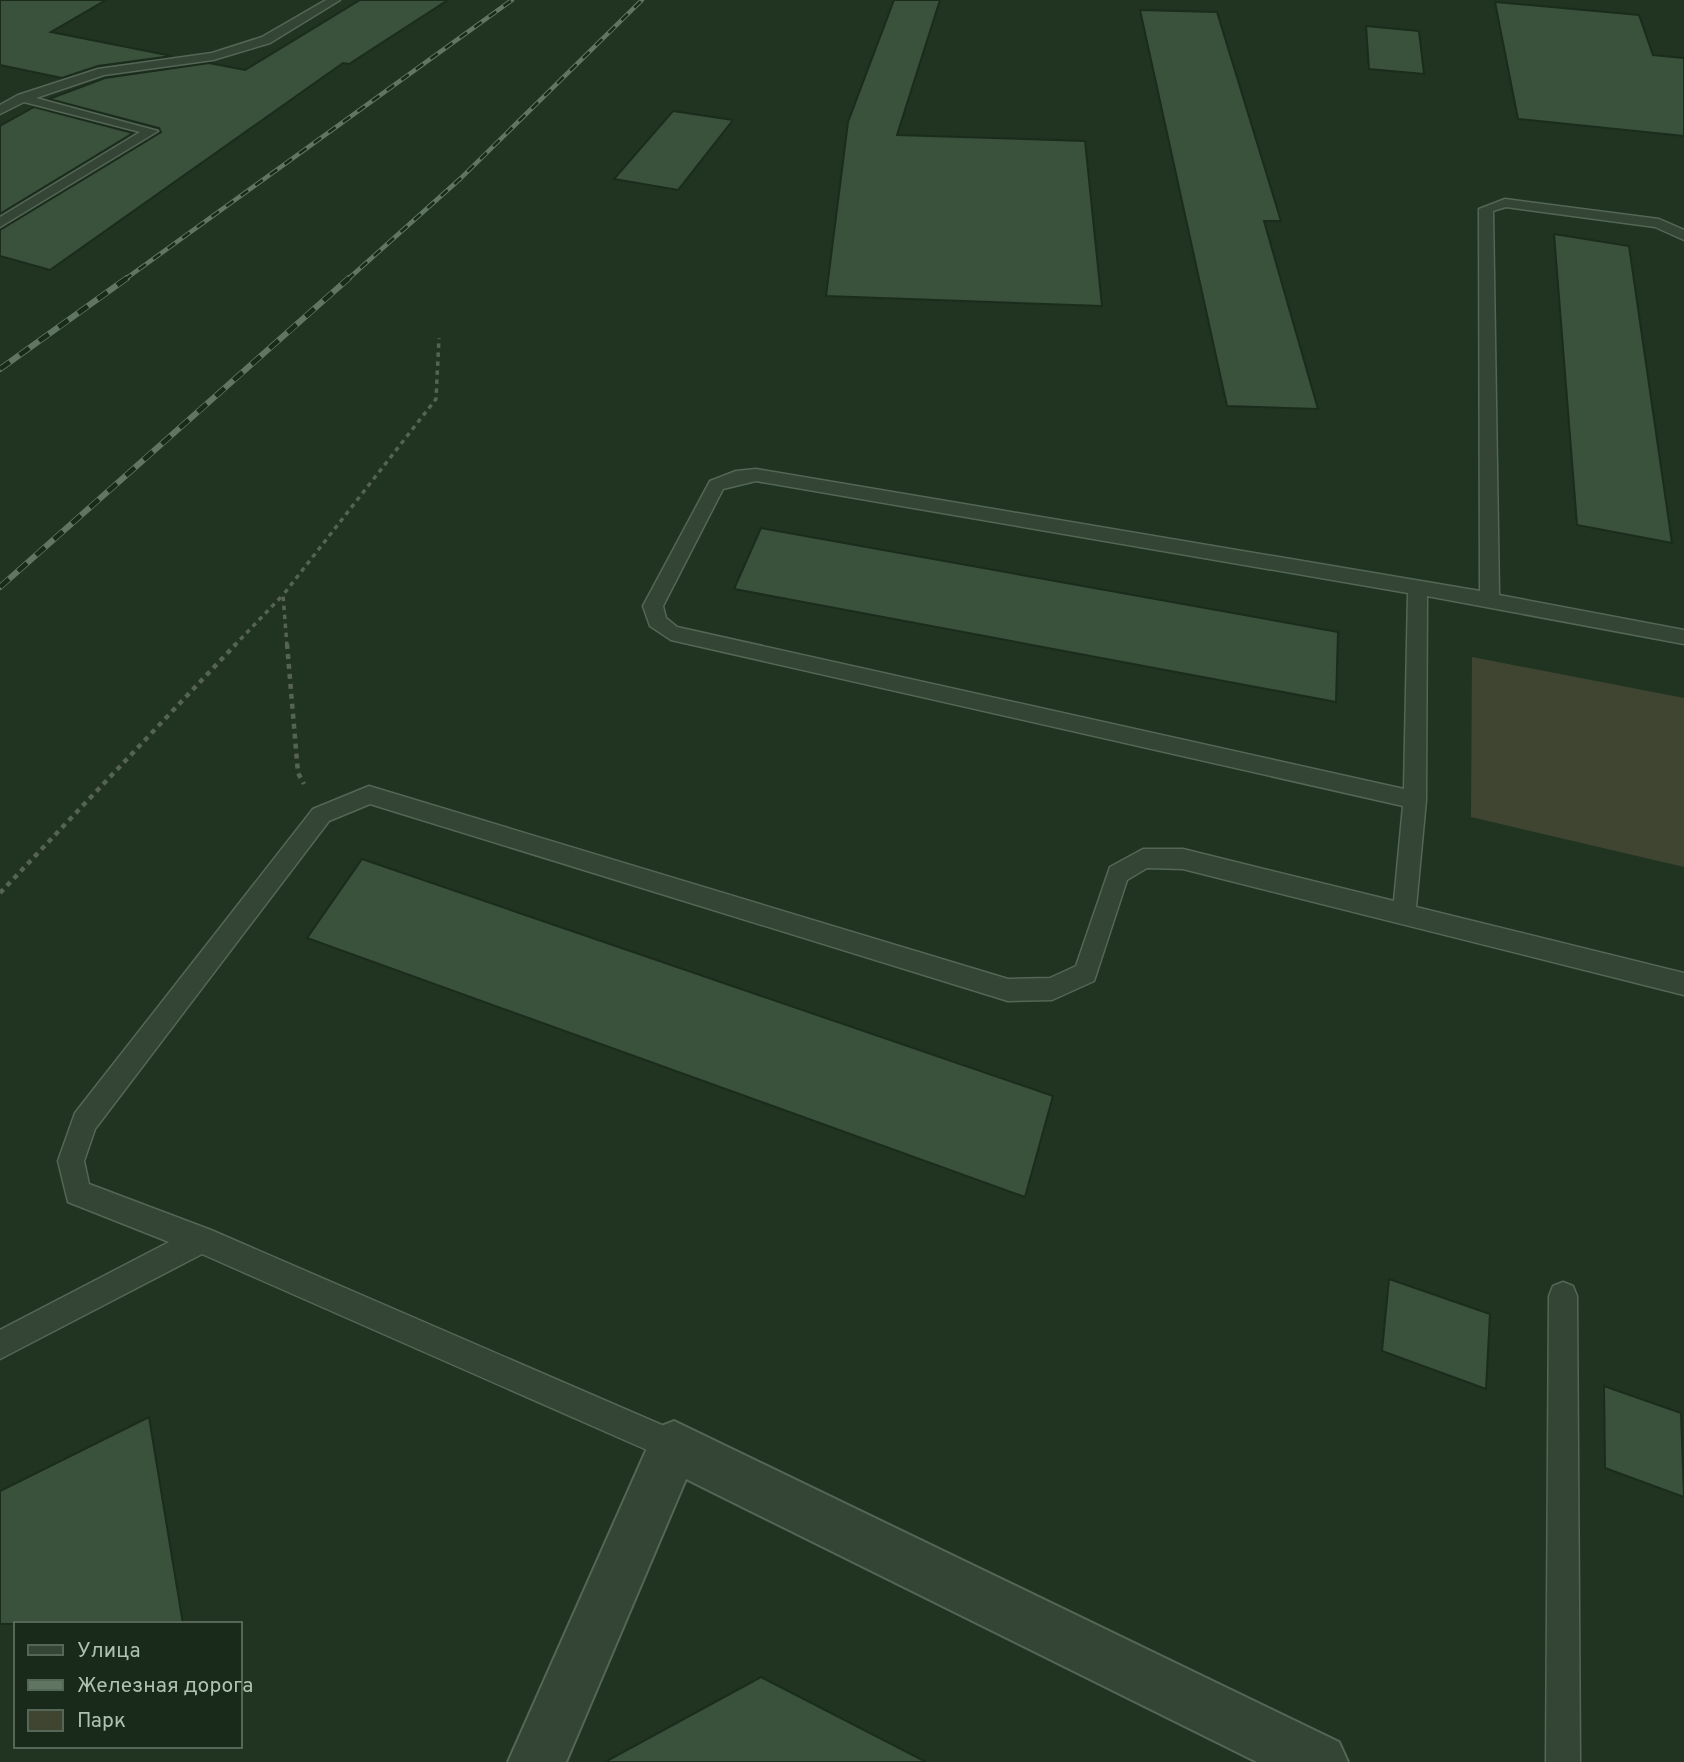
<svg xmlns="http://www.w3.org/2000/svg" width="1684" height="1762" font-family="Overpass,sans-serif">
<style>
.green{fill:#3f4530}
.building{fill:#3a523b;stroke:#1b2c1c;stroke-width:2}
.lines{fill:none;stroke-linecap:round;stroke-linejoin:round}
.lane-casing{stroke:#546655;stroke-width:3}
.street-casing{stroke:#546655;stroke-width:4}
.path-far1{stroke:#566350;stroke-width:3.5;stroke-dasharray:4.5 4.5;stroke-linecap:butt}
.path{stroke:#566350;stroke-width:4.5;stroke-dasharray:5 5;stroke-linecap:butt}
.lane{fill:#344535;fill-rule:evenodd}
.street{fill:#344535;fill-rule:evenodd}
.rail-far1-casing{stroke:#617662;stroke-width:4.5}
.rail-casing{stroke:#617662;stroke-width:6}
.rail-far1{stroke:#192a1a;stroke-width:2.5;stroke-dasharray:9;stroke-linecap:butt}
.rail{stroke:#192a1a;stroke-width:4.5;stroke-dasharray:12;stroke-linecap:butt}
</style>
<rect width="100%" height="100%" fill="#213422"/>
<polygon class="green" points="1472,657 1684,698 1684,867 1471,817"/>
<g class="building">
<polygon points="0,0 106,0 51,32 172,56 98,66 62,78 0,65"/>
<polygon points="360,0 448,0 349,64 343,63 50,270 0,256 0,230 161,132 159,128 49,99 105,78 209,63 245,70"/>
<polygon points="894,0 940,0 897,135 1085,141 1102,306 826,296 848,122"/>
<polygon points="1495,2 1639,15 1653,55 1684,58 1684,136 1518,119"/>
<polygon points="1140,10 1217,12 1281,221 1264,221 1318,409 1227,406"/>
<polygon points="1366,26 1419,31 1424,74 1369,69"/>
<polygon points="34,107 133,133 0,214 0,126"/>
<polygon points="673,111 733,120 678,190 614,179"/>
<polygon points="1554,234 1629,246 1672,543 1577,525"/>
<polygon points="761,528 1338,632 1336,702 734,589"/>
<polygon points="362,859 1053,1096 1025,1197 307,938"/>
<polygon points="1389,1279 1490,1314 1486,1389 1382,1351"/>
<polygon points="1604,1386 1681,1413 1684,1497 1605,1468"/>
<polygon points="149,1417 183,1624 0,1624 0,1491"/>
<polygon points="761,1677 926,1762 605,1762"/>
</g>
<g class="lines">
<defs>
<g id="lane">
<polygon points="326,0 340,0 270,43 213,60 104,75 36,98 158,131 0,227 0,217 140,132 24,102 0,114 0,105 18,95 98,69 212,53 262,37"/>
<path d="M1505 199 1659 219 1684 230V240L1655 227 1506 207 1493 211 1499 595 1684 630V644L1427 596 1426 800 1416 907 1684 973V995L1183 869 1147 868 1127 880 1094 981 1052 1000 1008 1001 370 804 329 821 95 1129 84 1161 89 1184 211 1230 685 1435 689 1446 685 1457 674 1461 663 1457 202 1254 0 1359V1330L169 1242 68 1202 58 1161 75 1113 313 809 369 786 1008 979 1050 978 1076 966 1110 867 1143 849H1183L1394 901 1403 806 671 640 650 626 643 606 710 481 736 471 756 469 1480 591 1479 209ZM756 481 1408 593 1404 789 677 627 666 618 663 606 723 489Z"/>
<polygon points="1563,1282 1573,1286 1577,1296 1580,1762 1546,1762 1549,1296 1553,1286"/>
</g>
<polygon id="street" points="674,1421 1339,1742 1348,1762 1257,1762 686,1479 566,1762 508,1762 656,1428"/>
</defs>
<use href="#lane" class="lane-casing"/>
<use href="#street" class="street-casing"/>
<g class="path-far1">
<polyline points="234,646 283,595"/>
<polyline points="287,646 283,595 436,399 439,338"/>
</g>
<g class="path">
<polyline points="287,644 298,773 304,784"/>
<polyline points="0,893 236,644"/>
</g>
<use href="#lane" class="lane"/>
<use href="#street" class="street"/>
<defs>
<g id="rail-far1">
<polyline points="124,280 512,0"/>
<polyline points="347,280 461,178 642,0"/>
</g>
<g id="rail">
<polyline points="0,369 127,278"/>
<polyline points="0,587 349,278"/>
</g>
</defs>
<use href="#rail-far1" class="rail-far1-casing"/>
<use href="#rail" class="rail-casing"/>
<use href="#rail-far1" class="rail-far1"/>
<use href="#rail" class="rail"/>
</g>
<rect x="14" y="1622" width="228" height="126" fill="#192a1a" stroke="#556756" stroke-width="2"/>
<rect x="28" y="1645" width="35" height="10" fill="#344535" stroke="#556756" stroke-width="2"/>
<text x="77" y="1657" font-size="21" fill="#aec2b0">Улица</text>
<rect x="28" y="1680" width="35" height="10" fill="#617662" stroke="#556756" stroke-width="2"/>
<text x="77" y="1692" font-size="21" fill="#aec2b0">Железная дорога</text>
<rect x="28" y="1710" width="35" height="21" fill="#3f4530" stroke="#556756" stroke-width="2"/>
<text x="77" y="1727" font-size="21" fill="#aec2b0">Парк</text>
</svg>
